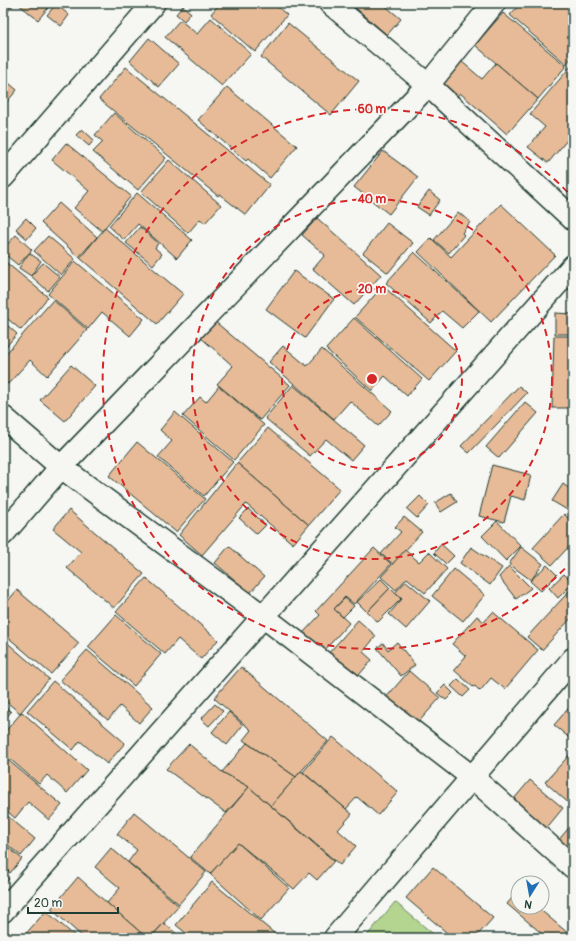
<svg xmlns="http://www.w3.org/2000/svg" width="576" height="941" font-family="Pangolin,sans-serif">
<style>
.green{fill:#b3d58f;stroke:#698962}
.building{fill:#e7bb97;stroke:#1f3d34}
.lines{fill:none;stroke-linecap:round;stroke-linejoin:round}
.street-casing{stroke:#1f3d34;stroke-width:25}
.street{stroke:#f6f6f2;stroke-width:22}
.ring{fill:none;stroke:#d62828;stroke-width:2;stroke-dasharray:7 5}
.centre{fill:#d62828;stroke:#f6f6f2;stroke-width:2}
.ring-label{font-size:12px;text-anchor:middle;font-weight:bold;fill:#d62828;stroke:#f6f6f2;stroke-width:3.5;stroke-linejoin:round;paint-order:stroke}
</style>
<rect width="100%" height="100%" fill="#f6f6f2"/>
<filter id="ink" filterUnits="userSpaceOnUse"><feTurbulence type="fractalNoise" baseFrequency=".025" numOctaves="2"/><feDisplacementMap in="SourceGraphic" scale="8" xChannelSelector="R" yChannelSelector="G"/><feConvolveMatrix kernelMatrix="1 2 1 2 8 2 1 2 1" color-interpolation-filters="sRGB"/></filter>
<g filter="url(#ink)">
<polygon class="green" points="395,902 438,938 365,938"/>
<g class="building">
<polygon points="3,3 15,3 5,15 3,14"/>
<polygon points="17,3 52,3 38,20"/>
<polygon points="220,3 273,3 287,15 255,52 211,14"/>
<polygon points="350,3 382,3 401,19 387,35"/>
<polygon points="521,3 571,3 573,5 573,56 566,64 510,15"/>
<polygon points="56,4 69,15 61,26 47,15"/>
<polygon points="183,6 191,13 184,21 176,14"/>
<polygon points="503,13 566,66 538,99 475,45"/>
<polygon points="211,18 251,54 222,86 165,37 180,20 197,34"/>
<polygon points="288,23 359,81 331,115 261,57"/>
<polygon points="149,38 179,64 159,87 130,61"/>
<polygon points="461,61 482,79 496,63 538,99 507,134 460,93 452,102 437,89"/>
<polygon points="571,66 573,67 573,133 548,163 528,147 545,127 530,114"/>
<polygon points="126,67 270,185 246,215 219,194 218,196 99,99"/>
<polygon points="3,78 17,90 5,104 3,103"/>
<polygon points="227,87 297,146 270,178 248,159 246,161 198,120"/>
<polygon points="114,113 166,158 138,190 93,152 103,142 95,135"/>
<polygon points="82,129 94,140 89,146 76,135"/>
<polygon points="66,143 131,196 102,231 74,208 89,191 52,160"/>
<polygon points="383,151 418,177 389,214 354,187"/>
<polygon points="169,160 221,205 205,223 200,219 188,233 141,192"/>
<polygon points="429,191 440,200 429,215 417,207"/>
<polygon points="137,193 192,240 177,258 138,224 124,240 109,226"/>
<polygon points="59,203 97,237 79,257 41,223"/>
<polygon points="501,204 555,255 491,322 418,252 431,238 451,257"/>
<polygon points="458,212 470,222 462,233 464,235 449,253 434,240"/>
<polygon points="26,218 36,228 27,239 16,229"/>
<polygon points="317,218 381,275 354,305 313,269 325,255 302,235"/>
<polygon points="387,223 413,243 388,273 363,253"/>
<polygon points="140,227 158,243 155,248 162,254 153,265 126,243"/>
<polygon points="105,228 183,294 157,324 80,258"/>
<polygon points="16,235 32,250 18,265 3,253 3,249"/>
<polygon points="48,236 75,259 61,275 34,251"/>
<polygon points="414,252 479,311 462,328 442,311 431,323 386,283"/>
<polygon points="29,253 41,261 31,276 19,268"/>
<polygon points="3,260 48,297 21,330 3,315"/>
<polygon points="75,261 144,319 130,336 102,312 88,329 48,294"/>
<polygon points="43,263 60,277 48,291 31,276"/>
<polygon points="294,271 334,299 305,338 266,309"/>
<polygon points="383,286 456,351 429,381 355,317"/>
<polygon points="53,300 87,330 47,376 30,360 8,384 3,380 3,357"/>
<polygon points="555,313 573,314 573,334 555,334"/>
<polygon points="354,318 422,379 407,396 385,376 372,391 326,349"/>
<polygon points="212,319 290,385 260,420 217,384 233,366 198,335"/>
<polygon points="8,326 17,334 3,350 3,332"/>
<polygon points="554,336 573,336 573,408 552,408"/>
<polygon points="283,346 307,366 322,349 392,411 378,426 350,401 334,419 269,362"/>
<polygon points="71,365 95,386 65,421 40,400"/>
<polygon points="293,385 364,445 351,460 326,439 310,456 265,418"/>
<polygon points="219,386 264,425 234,460 183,416 200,397 206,402"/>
<polygon points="519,386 527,393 469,453 461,446"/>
<polygon points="525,402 538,413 499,458 486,447"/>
<polygon points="175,412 233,462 204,496 158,457 172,441 160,430"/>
<polygon points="268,428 340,489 309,525 237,463"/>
<polygon points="137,442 205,499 176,532 109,476"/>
<polygon points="237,463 309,525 293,544 246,504 202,555 179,535"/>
<polygon points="492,465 531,475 525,500 511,496 504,522 479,516"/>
<polygon points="563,484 573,491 573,504 569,511 552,501"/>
<polygon points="451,493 457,502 441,512 435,503"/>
<polygon points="420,496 429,505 417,518 407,509"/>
<polygon points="248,509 266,525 257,534 239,518"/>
<polygon points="69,510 144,574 114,608 67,568 81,552 53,529"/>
<polygon points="564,514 573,523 573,542 552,565 533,548"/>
<polygon points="404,517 422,532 393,564 381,554 401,532 395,527"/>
<polygon points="497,521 521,546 506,561 482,536"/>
<polygon points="441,544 454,556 446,564 434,553"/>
<polygon points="229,546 264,577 250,593 215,563"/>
<polygon points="471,547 502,568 490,585 460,563"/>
<polygon points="521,547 543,564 531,580 509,564"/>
<polygon points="374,548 391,564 354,604 345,597 334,609 349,623 323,652 303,633 320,615 316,611"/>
<polygon points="405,550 419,562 429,552 447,569 425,593 407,578 396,590 381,577"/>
<polygon points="547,565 557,575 541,591 530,581"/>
<polygon points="509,566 531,588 516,599 499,577"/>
<polygon points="454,569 485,595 463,621 432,596"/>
<polygon points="564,574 573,583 558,598 549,588"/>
<polygon points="146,578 218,640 201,659 178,639 165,654 116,612"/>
<polygon points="381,579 390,588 367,612 357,602"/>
<polygon points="406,581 430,601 406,629 389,614 402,599 395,593"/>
<polygon points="573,587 573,616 542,650 527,637"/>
<polygon points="390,588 401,599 378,622 367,612"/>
<polygon points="17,590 79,643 51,674 3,633 3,607"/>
<polygon points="345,598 354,606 343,617 334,609"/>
<polygon points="493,612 538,650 505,689 491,678 480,691 475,686 473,687 454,670 466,656 452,644 477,616 484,622"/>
<polygon points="116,615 161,654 134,686 88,647"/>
<polygon points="358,620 376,636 363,652 372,660 358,676 327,655"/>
<polygon points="3,639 49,679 20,713 3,699"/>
<polygon points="397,642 415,665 401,676 377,648 383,643 388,650"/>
<polygon points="87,650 153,707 139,723 120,706 108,720 60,680"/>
<polygon points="241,667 328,741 296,777 243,740 251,730 214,698"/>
<polygon points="409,671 440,698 415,726 384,700"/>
<polygon points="458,679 470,690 463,697 451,686"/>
<polygon points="53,681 125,743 107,764 80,741 73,750 27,711"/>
<polygon points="445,685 453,693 446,700 437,693"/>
<polygon points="573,703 573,741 554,725"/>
<polygon points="215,704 223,711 209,726 201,719"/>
<polygon points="3,705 11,712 3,721"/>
<polygon points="22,712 87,770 67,793 47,775 39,784 3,753 3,734"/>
<polygon points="229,712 243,725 227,745 212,732"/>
<polygon points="333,737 398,792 378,815 357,797 346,809 303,772"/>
<polygon points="247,743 296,777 271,806 249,787 222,772"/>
<polygon points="189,744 222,772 249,787 226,813 166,769"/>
<polygon points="573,751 573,807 545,782"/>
<polygon points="3,756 62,805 49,820 28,802 15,818 3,808"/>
<polygon points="301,771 352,814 338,830 356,846 340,865 271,806"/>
<polygon points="530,780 563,808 540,836 507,807"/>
<polygon points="249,787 334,861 317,880 309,873 294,889 238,843 210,874 190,857"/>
<polygon points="3,812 35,839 21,856 3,841"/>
<polygon points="134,812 206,872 179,904 128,862 137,850 117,834"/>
<polygon points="573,823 573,857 556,843"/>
<polygon points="238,843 289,888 261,920 210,874"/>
<polygon points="9,848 22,859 10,873 3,866 3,855"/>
<polygon points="111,848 179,906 150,938 147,938 107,903 120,888 95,867"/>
<polygon points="433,867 493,918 475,938 453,938 406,898"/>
<polygon points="3,873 9,879 3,885"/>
<polygon points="78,877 107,903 147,938 84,938 51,909"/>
<polygon points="212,882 280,938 192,938 176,925"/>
<polygon points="518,891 518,907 537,907 569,934 565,938 547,938 507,904"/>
<polygon points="46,911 77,938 22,938"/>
<polygon points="164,923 179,936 178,938 150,938"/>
</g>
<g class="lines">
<defs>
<g id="street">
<polyline points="330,3 428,85 573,219"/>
<polyline points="3,177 154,3"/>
<polyline points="3,417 61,467 264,617 472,777 573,867"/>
<polyline points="3,534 61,467 428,85 494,3"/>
<polyline points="3,911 573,266"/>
<polyline points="335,938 573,659"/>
</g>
</defs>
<use href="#street" class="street-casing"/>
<use href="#street" class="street"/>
</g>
</g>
<g class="ring">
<circle cx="372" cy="379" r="90"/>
<circle cx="372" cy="379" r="180"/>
<path d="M573 560A270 270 0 1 1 573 198"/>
</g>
<circle cx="372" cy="379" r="6" class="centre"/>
<g class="ring-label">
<text x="372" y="113">60 m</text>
<text x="372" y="203">40 m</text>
<text x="372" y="293">20 m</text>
</g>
<rect width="576" height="941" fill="none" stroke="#f6f6f2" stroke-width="16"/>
<rect x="8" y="8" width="560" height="925" fill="none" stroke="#1f3d34" stroke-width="1.5" filter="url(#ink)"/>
<g transform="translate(530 895) rotate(191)"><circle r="19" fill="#f6f6f2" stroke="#a0aca6"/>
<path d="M0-3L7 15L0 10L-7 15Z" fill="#1f6fb2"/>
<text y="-6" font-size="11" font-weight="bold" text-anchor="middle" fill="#1f3d34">N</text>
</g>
<path d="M28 907v6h90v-6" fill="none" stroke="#1f3d34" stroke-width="2"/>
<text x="34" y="907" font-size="12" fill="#1f3d34" stroke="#f6f6f2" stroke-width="3" paint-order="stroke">20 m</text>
</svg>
